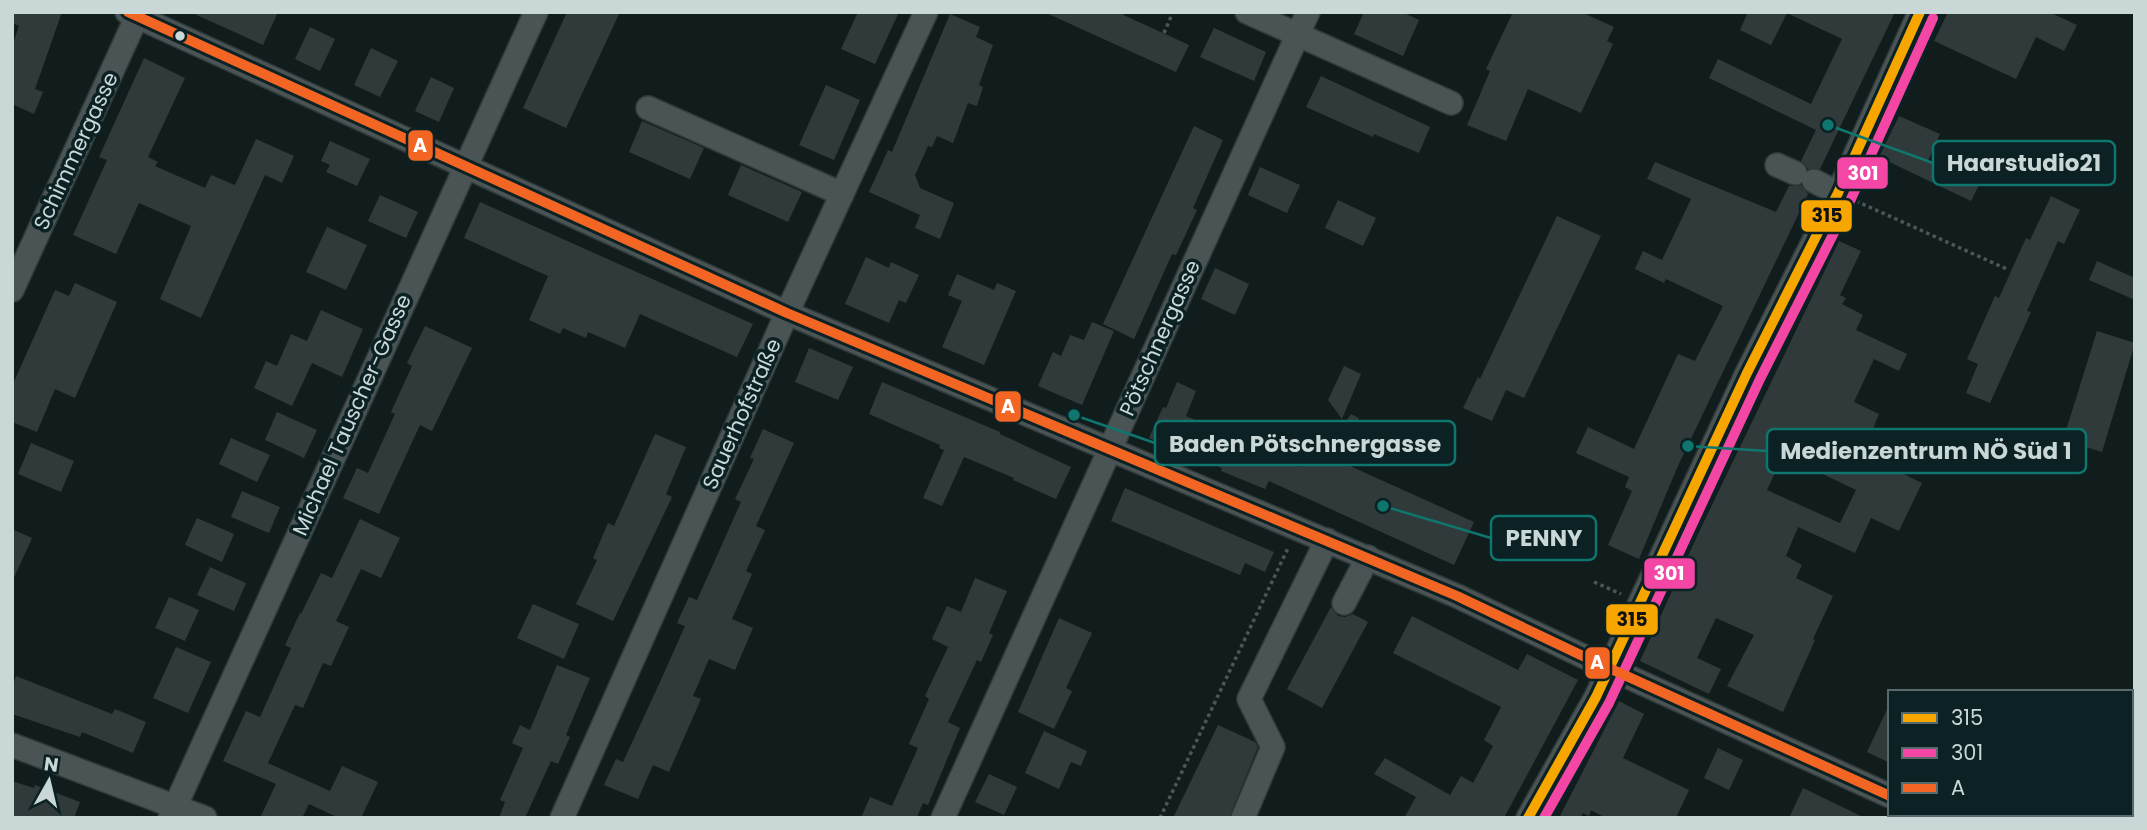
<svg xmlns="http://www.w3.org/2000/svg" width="2147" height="830" font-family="Poppins,sans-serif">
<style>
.building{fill:#303a3b;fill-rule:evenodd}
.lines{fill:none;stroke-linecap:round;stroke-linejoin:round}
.minor-casing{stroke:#303939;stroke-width:26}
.path{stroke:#4d5656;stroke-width:3.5;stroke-dasharray:3.5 3.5;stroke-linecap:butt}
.minor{stroke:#4b5454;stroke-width:23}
.bus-1-casing{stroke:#0b2123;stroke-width:16}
.bus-2-casing{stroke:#0b2123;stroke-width:16}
.bus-3-casing{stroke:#0b2123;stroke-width:16}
.bus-1{stroke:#f7a600;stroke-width:10}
.bus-2{stroke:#f346a5;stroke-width:10}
.bus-3{stroke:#f26522;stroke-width:10}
.bus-dot{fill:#cad7d7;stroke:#0b2123;stroke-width:2.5}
.labels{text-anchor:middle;stroke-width:7;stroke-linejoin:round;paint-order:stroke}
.street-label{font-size:21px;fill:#cad7d7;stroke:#0b2123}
.leader{fill:none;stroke:#0f766e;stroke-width:2.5}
.callout-dot{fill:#0f766e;stroke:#0b2123;stroke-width:2.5}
.callout{fill:#0b2123;stroke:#0f766e;stroke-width:2.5}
.callout-label{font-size:23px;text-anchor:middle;font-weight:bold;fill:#cad7d7}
.line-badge{stroke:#0b2123;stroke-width:2.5}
.badge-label{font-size:19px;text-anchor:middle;font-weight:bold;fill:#fff}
.pale-badge-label{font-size:19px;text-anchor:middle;font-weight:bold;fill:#111}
</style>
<rect width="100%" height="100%" fill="#111d1d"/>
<g class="building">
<polygon points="12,12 62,12 35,89 43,92 34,114 12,104 12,46 19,26 12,23"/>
<polygon points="190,12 278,12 263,45"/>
<polygon points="567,12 620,12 566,128 523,108"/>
<polygon points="858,12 899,12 875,64 841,49"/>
<polygon points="1044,12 1117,12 1189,45 1176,72"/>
<polygon points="1364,12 1402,12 1419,20 1403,56 1354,34"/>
<polygon points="1513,12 1581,12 1614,27 1607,41 1613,44 1581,113 1528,89 1506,141 1467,125 1490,71 1486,69"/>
<polygon points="1748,12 1895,12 1820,169 1808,169 1801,161 1816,130 1709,78 1718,59 1811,104 1842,39 1787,13 1771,45 1740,30"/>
<polygon points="1948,12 2049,12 2077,25 2064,51 2036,37 2016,79 1934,41"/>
<polygon points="950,14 980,27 976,37 993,45 979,85 983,87 977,106 968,103 953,143 937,136 932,147 928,146 915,175 920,188 954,203 940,239 915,228 920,215 869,192 888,150 892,152"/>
<polygon points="310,27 335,39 320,71 295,59"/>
<polygon points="1214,28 1266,52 1254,81 1200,57"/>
<polygon points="371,48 398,61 380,97 354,85"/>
<polygon points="144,58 185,78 148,157 158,162 155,166 205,188 211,175 235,185 256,139 294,156 282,183 265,175 201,318 160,299 191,226 139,203 116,254 73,235 107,160 99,157"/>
<polygon points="1321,76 1430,127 1419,153 1374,134 1373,137 1306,107"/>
<polygon points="431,77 454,88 439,122 415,111"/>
<polygon points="826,85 860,100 834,160 799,145"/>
<polygon points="1899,116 1940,134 1928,161 1979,185 1971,201 1879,157"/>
<polygon points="642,121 704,148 690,179 629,152"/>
<polygon points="1194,126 1223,140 1193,208 1197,210 1176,255 1172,254 1134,339 1103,324"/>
<polygon points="330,141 370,159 357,186 326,172 330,165 321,161"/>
<polygon points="1655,162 1776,212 1789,186 1801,185 1808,194 1677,468 1639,559 1608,545 1632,491 1625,487 1629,477 1576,453 1588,427 1634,449 1678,354 1695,361 1723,306 1666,279 1664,283 1635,269 1643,251 1662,260 1691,199 1647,179"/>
<polygon points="741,165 802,192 788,222 728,195"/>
<polygon points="1260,167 1300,185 1287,213 1248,195"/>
<polygon points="380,195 418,212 406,238 368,221"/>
<polygon points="2051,196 2080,210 2064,244 2058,241 2027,311 2031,312 1990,403 1966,393 1978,364 1967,359 1995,296 1999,298 2026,238 2030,240"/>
<polygon points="1338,200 1376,218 1363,246 1325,228"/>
<polygon points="480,202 753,324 737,357 640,314 625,348 588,332 586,338 563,328 560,334 529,320 548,276 464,238"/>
<polygon points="1557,216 1601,236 1524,398 1506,390 1492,421 1463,408 1478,377 1480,379"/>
<polygon points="327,227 367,245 346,290 306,272"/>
<path d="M1839 241 1861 251 1840 295 1846 298 1842 304 1863 315 1856 330 1907 354 1899 371 1874 359 1854 402 1879 414 1867 443 1890 454 1885 465 1922 483 1899 531 1871 518 1855 553 1798 527 1786 556 1802 565 1796 578 1833 596 1813 639 1815 640 1783 712 1727 686 1754 635 1716 618 1697 658 1721 669 1709 694 1640 661 1699 532ZM1783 455 1856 490 1840 523 1767 490Z"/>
<polygon points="866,257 889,268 891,262 919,275 906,303 899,300 889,323 845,304"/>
<polygon points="2097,261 2135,278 2135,300 2089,280"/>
<polygon points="1215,268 1249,284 1235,315 1201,299"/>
<polygon points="957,274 994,290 997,283 1016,291 984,365 942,347 962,301 948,295"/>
<polygon points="75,283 117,302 75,398 55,389 37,432 12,422 12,386 55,290 69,296"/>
<polygon points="321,310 363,329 342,377 312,363 292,406 254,388 266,361 277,366 291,334 307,341"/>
<polygon points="1092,322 1114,331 1082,405 1038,386 1053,352 1061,356 1070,335 1084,340"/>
<polygon points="425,326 472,348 432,431 420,425 379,514 343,498 357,468 368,473 395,414 391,412 412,366 407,363"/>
<polygon points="2097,331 2135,343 2102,452 2063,440"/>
<polygon points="809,348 853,367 838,400 795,382"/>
<polygon points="1344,366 1361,374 1342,419 1328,400"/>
<polygon points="882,382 1000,432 1000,434 1071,467 1056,499 1013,480 1014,478 964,457 942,506 923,498 944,450 939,448 940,445 869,414"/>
<polygon points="1177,382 1196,391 1186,416 1302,467 1311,447 1323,454 1351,414 1359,418 1339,461 1474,522 1454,565 1269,481 1265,489 1221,471 1222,468 1149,438 1163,407 1166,408"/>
<polygon points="277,412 317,430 304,458 265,440"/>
<polygon points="763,429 794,443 756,526 765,530 746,571 752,574 732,619 753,628 735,670 709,659 693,696 701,699 669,772 653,765 638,799 604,785 616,759 623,762 660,682 685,626 677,623 689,597 697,600 716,558 741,502 735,499 754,459 750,458"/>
<polygon points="655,434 686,447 666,494 672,497 613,621 576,604 597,560 593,558 608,523 614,526"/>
<polygon points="231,438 270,455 257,482 219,464"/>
<polygon points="31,443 74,461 61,492 18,474"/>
<polygon points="1125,488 1274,552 1265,572 1245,563 1240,575 1111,521"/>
<polygon points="242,491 280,507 269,533 231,517"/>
<polygon points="197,518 234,534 222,562 185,545"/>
<polygon points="360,519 400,538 381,578 361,569 336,621 349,627 331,666 323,663 303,708 295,705 268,763 330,791 342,766 378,782 361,818 339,818 309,804 302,818 260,818 276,784 223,761 246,711 260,717 291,648 285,645 300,613 301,614 321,573 332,578"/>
<polygon points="12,529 32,538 12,582"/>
<polygon points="210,567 246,583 234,611 197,595"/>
<polygon points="975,578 1007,591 989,633 993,635 981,662 977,660 948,722 960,728 928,805 923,803 917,817 919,818 861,818 870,797 892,806 918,748 909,744 929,699 925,696 948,647 932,639 947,606 961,612"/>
<polygon points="169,597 199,610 185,641 155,628"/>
<polygon points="533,604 579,624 564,659 517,638"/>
<polygon points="1331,607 1338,616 1345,617 1353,614 1368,622 1322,708 1287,689"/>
<polygon points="1412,616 1518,670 1527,654 1578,680 1504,818 1404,818 1416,797 1374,774 1385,758 1450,795 1461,776 1473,783 1493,746 1484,740 1501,707 1393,653"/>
<polygon points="1059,618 1092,633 1066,688 1072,691 1054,729 1018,712"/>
<polygon points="176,647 211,662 188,713 153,698"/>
<polygon points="557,665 590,678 566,735 570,737 558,764 551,761 525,818 499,818 505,802 500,800 523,748 512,743 520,725 530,730"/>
<polygon points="16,676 112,714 115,709 146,722 133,753 82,732 80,737 12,714 12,688"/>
<polygon points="1619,701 1644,714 1623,758 1689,790 1676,818 1606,818 1591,810 1589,816 1583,813 1580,818 1559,818"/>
<polygon points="1890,703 1890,763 1867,752"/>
<polygon points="1218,725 1255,742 1258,747 1229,818 1173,818"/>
<polygon points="1044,731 1087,751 1081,766 1071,762 1059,789 1025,773"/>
<polygon points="1718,748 1743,760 1729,790 1704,778"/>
<polygon points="989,774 1017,787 1004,815 975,802"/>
<polygon points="12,781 34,788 35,785 80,802 74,818 12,818"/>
<polygon points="1803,788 1865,818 1789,818"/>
</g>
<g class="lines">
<defs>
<g id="minor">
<polyline points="127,12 787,313 1457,596 1587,658 1890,796"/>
<polyline points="1247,12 1451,103"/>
<polyline points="648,108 842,194"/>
<polyline points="1777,165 1795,173"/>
<polyline points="1814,181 1838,193"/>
<polyline points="12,290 139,12"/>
<polyline points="1344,603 1368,557"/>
<polyline points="12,745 205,818"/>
<polyline points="1929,814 1936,818"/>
<polyline points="170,818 536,12"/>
<polyline points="562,818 787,313 926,12"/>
<polyline points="943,818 1308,12"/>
<polyline points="1243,818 1273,747 1249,699 1327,540"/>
<polyline points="1528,818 1596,697 1747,373 1838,193 1920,12"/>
</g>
</defs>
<use href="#minor" class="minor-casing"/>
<g class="path">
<polyline points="1121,14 1122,12"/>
<polyline points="1164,33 1173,12"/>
<polyline points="1856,201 2009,270"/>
<polyline points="1594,582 1621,594"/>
<polyline points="1160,818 1288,548"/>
</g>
<use href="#minor" class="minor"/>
<defs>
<polyline id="bus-1" points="1528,818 1596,697 1747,373 1838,193 1920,12"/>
<polyline id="bus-2" points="1544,818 1609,703 1760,379 1851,199 1933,18"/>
<polyline id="bus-3" points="128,12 787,313 1457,596 1587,658 1890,796"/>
</defs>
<use href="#bus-1" class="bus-1-casing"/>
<use href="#bus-2" class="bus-2-casing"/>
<use href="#bus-3" class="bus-3-casing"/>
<use href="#bus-1" class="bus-1"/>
<use href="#bus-2" class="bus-2"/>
<use href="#bus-3" class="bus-3"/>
</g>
<circle class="bus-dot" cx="180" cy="36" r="6"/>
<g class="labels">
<g class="street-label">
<text transform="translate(76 151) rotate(-65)" y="7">Schimmergasse</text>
<text transform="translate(1160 338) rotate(-66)" y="7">Pötschnergasse</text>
<text transform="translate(742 414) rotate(-66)" y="7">Sauerhofstraße</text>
<text transform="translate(352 415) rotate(-66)" y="7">Michael Tauscher-Gasse</text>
</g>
</g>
<path class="leader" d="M1828 125L1933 163M1074 415L1155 443M1688 446L1767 451M1383 506L1491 538"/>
<g class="callout-dot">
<circle cx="1828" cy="125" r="7"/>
<circle cx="1074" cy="415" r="7"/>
<circle cx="1688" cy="446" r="7"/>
<circle cx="1383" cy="506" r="7"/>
</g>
<g class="callout">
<rect x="1933" y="141" width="182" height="44" rx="7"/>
<rect x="1155" y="421" width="300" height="44" rx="7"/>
<rect x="1767" y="429" width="319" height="44" rx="7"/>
<rect x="1491" y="516" width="105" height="44" rx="7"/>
</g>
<g class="callout-label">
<text x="2024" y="171">Haarstudio21</text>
<text x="1305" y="452">Baden Pötschnergasse</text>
<text x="1926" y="459">Medienzentrum NÖ Süd 1</text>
<text x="1544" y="546">PENNY</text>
</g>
<g class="line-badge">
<rect x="407" y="129" width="27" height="33" rx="7" fill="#f26522"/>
<rect x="1836" y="156" width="53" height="34" rx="7" fill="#f346a5"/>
<rect x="1800" y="199" width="53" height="34" rx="7" fill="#f7a600"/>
<rect x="994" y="390" width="28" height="33" rx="7" fill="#f26522"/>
<rect x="1643" y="557" width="53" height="33" rx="7" fill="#f346a5"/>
<rect x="1605" y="603" width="54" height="33" rx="7" fill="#f7a600"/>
<rect x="1584" y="646" width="27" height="34" rx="7" fill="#f26522"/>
</g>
<g class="badge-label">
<text x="420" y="152">A</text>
<text x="1863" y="180">301</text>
<text x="1008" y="413">A</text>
<text x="1669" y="580">301</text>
<text x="1597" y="669">A</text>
</g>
<g class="pale-badge-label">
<text x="1827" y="222">315</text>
<text x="1632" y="626">315</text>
</g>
<rect width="2147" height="830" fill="none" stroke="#cad7d7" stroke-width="28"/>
<rect x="1888" y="690" width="245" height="126" fill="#0b2123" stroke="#576a6b" stroke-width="2"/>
<rect x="1902" y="713" width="35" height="10" fill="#f7a600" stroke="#576a6b" stroke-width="2"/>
<text x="1951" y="725" font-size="21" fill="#cad7d7">315</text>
<rect x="1902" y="748" width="35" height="10" fill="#f346a5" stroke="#576a6b" stroke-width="2"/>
<text x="1951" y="760" font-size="21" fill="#cad7d7">301</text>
<rect x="1902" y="783" width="35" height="10" fill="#f26522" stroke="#576a6b" stroke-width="2"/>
<text x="1951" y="795" font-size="21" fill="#cad7d7">A</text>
<g transform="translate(49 781) rotate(8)" stroke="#0b2123" stroke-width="5" paint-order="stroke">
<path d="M0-5L12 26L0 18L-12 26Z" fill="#cad7d7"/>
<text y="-10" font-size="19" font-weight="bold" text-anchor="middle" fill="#cad7d7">N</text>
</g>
</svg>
